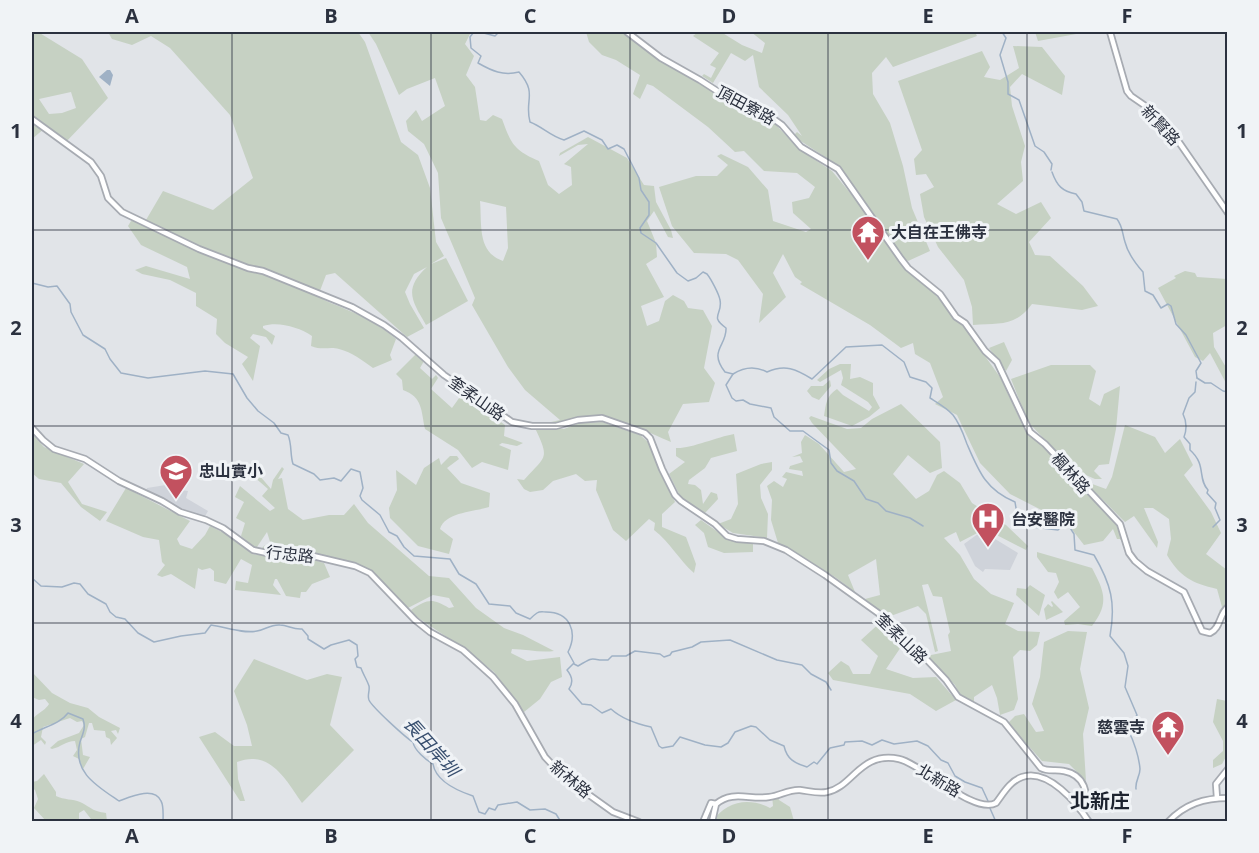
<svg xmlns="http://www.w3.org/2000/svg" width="1259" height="853" font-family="'Open Sans','Noto Sans TC',sans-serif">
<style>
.built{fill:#cfd3da}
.green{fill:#c6d1c3;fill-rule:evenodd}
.water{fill:#9fb1c5}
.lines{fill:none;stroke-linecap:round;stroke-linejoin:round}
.stream{stroke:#9fb1c5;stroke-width:1.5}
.secondary-casing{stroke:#a7abb2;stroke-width:8}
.secondary{stroke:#fff;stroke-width:4.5}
.grid{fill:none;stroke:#2b313f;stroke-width:1.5;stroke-opacity:0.55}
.labels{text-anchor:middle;stroke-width:6;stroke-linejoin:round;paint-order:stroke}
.street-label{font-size:16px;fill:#2b313f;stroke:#f0f3f6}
.poi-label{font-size:16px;font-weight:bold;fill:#2b313f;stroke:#f0f3f6;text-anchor:start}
.water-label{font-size:18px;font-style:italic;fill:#384f6f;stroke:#f0f3f6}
.quarter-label{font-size:20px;font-weight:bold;fill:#1d232f;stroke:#f0f3f6}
.neatline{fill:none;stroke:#2b313f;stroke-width:2}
.grid-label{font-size:20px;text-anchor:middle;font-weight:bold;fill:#2b313f}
</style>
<rect width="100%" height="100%" fill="#e1e4e8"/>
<g class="built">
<polygon points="172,484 172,489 188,491 186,498 208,511 204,518 181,511 146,492 147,488"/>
<polygon points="982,531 1018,553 1010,570 985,569 983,572 975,566 964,544"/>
</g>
<g class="green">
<path d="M32 32H38L82 59 108 98 64 144 45 128 32 139ZM71 92 76 108 62 113 49 114 39 99Z"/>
<path d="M108 32H358L365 42 401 142 418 155 430 188 436 242 444 256 431 264 446 258 468 301 426 325C412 301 403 289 427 267L414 274 405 292 410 304 424 328 407 337 335 273 326 275 318 296C327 303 335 304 345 309 363 316 381 326 396 339L390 355 392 360 373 368C363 361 352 352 339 349 329 346 324 351 311 346L312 336C299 327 278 321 263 326V328L275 336 272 345 266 337 253 334 250 338 260 346 253 381 242 364 248 357 225 343 216 334 217 319 196 306V293L170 280 142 274 135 270 146 266 190 279 187 267 141 245 128 226 131 221 146 220 163 191 213 210 253 178 230 115 170 48 151 36 132 45 112 39Z"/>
<path d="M368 32H471L465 44 474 56 466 75 475 87 480 120 486 121 493 115 502 119C511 144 514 150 539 161L548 185 559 194 572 185 571 167 564 164 588 144 578 145 559 156 560 153 588 137 627 158 644 185 654 186 656 202 671 230 673 238 668 237 654 211 647 221 656 243 657 257 646 264 664 297 641 306 647 326 659 321 665 301 673 295 684 301 688 308 703 310 712 326 704 368 715 383 709 402 683 404 668 432 671 442C649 433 627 421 604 417 588 415 567 420 552 424L551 422 560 420 525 390 508 367 472 305 475 298 441 218 438 173 424 144 408 131 406 121 416 110 422 121 445 106 435 78 407 89 399 95 376 44ZM480 201 506 207 508 248 503 261C477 252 482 225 480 201Z"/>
<polygon points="586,32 624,32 645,50 681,72 730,102 757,113 776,125 800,150 832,171 894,246 839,166 793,136 797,132 802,136 788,115 759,87 753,55 745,61 731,53 713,83 702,76 704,74 711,78 716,68 710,65 719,53 693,36 698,32 721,32 742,45 762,53 765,43 751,32 975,32 977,36 893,67 886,57 872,73 873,94 890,123 903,166 912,208 930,251 908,261 904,259 967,331 1000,377 1022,424 1118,527 1125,545 1120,539 1117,539 1113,529 1103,541 1084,545 1067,523 1010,494 980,463 957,415 935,404 943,397 930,363 915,354 913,343 901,348 870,325 800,284 802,282 795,277 783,254 773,273 786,297 759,323 763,294 738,260 726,254 694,253 672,226 659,187 696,176 717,176 728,165 717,156 721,154 748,167 768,190 773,221 806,232 811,229 793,213 792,202 809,198 815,187 797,173 764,171 744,151 735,152 708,127 653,86 647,84 640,99 633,94 640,75 616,60 602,55 589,42"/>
<polygon points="1035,32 1087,32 1038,41"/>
<path d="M1013 46 1042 47 1065 76 1062 95 1022 74 1010 87 1012 106 1025 146 1021 162 1023 181 997 204 1016 214 1041 202 1051 218 1029 242 1035 255 1050 256 1083 286 1098 306 1082 310 1032 304C1015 327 999 323 973 325L972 307 964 280 938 247 924 217 920 194 934 187 926 174 916 175 914 159 922 150 898 81 982 51 990 67 984 77 1000 80 1019 68Z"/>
<polygon points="1185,271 1195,273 1197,277 1227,279 1227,325 1213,333 1214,347 1227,369 1227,385 1210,353 1203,361 1195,357 1158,288 1176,278 1174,276"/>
<polygon points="1004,342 1012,360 1006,371 989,348"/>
<path d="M416 354 424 361 420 368 432 379 436 375 438 378 431 389 452 408 462 394 505 425 504 436 523 443 517 446 502 443 499 445 511 450 508 470 482 462 472 468 458 450 425 429C421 411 423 397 403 390L402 380 396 374Z"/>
<path d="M840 364H851L850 379 860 377 873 383V395L880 408 869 417 852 426 824 416C826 404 826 396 837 389L843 395 869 411 872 407 868 402 841 385 843 378 841 370 820 382 817 380 829 369Z"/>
<polygon points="1051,365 1090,365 1096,371 1089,399 1100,406 1104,394 1120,386 1116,429 1109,464 1099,465 1094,471 1102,479 1095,479 1074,470 1028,422 1011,379"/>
<polygon points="830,380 831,386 819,400 812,397 807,391 811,386 823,386"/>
<polygon points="901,404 940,442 942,468 930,473 908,455 893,474 916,499 929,491 937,475 944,471 960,483 972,503 1006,525 1028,546 1026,550 985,529 960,542 956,532 944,538 960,555 974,579 991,594 1014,603 1005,624 1018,631 1040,632 1037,645 1030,651 1020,650 1013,657 1018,699 1014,710 1000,715 997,698 992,685 974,697 974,702 960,695 955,685 926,656 951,651 948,635 950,632 942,597 933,596 928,584 922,585 938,651 935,652 926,614 918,606 888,617 865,599 880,595 876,559 848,575 855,592 835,577 778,543 771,520 772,500 767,486 774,481 783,487 787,479 782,477 786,472 803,476 802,471 789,469 790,466 803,462 800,456 792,457 802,453 801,442 805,435 819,444 844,472 856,469 812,423 809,418 811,416 847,429 861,428 872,419"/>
<path d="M602 422 640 435 649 443 675 502 662 514V527L686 537 696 564 694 573C679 560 670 542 654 530L655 523 649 519 626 541 613 530 596 490 597 480 585 481 576 474 553 481 543 490 530 492 524 489 517 479 524 480C546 455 550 460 535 428L564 429 579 423Z"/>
<path d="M1125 425 1155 437 1165 453 1180 439 1193 465 1184 475 1211 512 1221 533 1206 554 1227 570V605L1220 612 1219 611 1222 607 1217 589C1192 583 1180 577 1167 555L1171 539 1169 519 1153 508H1144L1158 542 1157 548 1134 516 1125 522 1084 481 1106 489 1112 477Z"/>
<polygon points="32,434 44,447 84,464 68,482 82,504 107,512 100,521 81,507 61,483 39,479 32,473"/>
<path d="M734 434 737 451 711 458 705 468 689 480 688 484 695 485 701 490 703 504 711 492 717 494 718 499 705 513 681 498 669 474 685 462 676 456V448C690 449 717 437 734 434Z"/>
<path d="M450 456H457L459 459 447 468 461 483 490 493 489 507C474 512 445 512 440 529L453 539 449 554 418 546 390 518 389 508 397 490 396 470 416 485 424 468 439 458 441 465Z"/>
<polygon points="772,462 772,470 760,485 761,498 768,514 767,538 733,533 718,524 731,519 738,504 736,474 761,464"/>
<path d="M282 467 284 469 278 479 282 478 288 509 303 520 329 515H344L354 504 368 523 429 576 449 578 476 608 504 628 523 635 554 651C540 653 526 649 512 649L511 653 527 661 560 657 562 677 551 682 540 699 524 712 494 672 469 652 414 615 411 610C428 599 432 598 449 608L454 607 449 598 433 595 406 609 372 572 364 567 299 551 261 549 265 545H271L267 532 257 547 253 546 241 536 245 523 236 518 244 502 235 497 240 486 270 511 275 508 262 496 268 489 252 475H259L271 489 273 480Z"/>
<polygon points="126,488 190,521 177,539 180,545 192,549 205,535 210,526 232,537 252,554 291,559 313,560 324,563 330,577 312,584 306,592 301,592 300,598 286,596 277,579 275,579 273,585 281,595 235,590 236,581 248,583 252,565 241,559 226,584 214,581 214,571 210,568 202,570 198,568 195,589 171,574 162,577 157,575 165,565 162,562 159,540 143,537 106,521"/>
<polygon points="701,520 725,537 737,541 753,543 753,552 724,553 708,547 704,533 695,525"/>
<path d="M1037 552 1092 568C1104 591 1110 603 1092 626L1078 624 1065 625 1064 621 1080 607 1068 592 1058 599 1054 592 1059 582 1056 573 1048 572 1037 557Z"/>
<polygon points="1030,585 1045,595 1039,616 1016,595 1017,588 1026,589"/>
<polygon points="1052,601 1063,612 1046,620 1044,609 1048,604 1052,607 1053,606 1051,602"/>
<polygon points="883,620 903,644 886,669 913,678 936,677 956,700 936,711 910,694 833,680 828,673 841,661 849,666 853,674 870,674 878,656 861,640"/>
<polygon points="1068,631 1087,632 1080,669 1089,708 1083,734 1086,781 1069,764 1042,761 1008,723 1015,716 1024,714 1036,732 1044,731 1032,704 1040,677 1044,642"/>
<path d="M254 659 307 680 327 674 342 677 330 725 354 750 302 803C286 780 270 749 237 762L238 779 245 801H240L199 737 215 732 234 746H252L247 725 234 691Z"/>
<path d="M32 672 52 693 70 703 88 708 99 717 120 728 118 734 116 730 111 731 117 738 111 745 110 739 106 737 105 731 94 730 92 723H89L85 737 81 739 83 755 90 757 83 769 79 759 73 756 77 750 75 741C66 741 61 747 52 749L50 748 58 741 79 733 84 725 82 721 77 722 70 718 43 727 41 737 46 742 45 745 41 740 32 746C31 735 28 720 38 714 43 710 46 709 49 704L45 699 39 700 32 697Z"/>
<polygon points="1217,699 1227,701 1227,755 1222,764 1213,768 1213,760 1223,751 1223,741 1213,722"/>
<path d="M44 774 56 792V796C64 800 73 799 80 802 92 808 92 811 106 813L107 821H96V819H91L84 810 79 813V821H46L34 808 38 799 35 790 32 788V782L37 781Z"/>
<path d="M774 793 777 794 779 800 790 807 794 821 712 822C726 801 749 797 770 808L773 806 772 795Z"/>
</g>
<polygon class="water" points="107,70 110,70 113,75 110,86 99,77"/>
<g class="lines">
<g class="stream">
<path d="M478 32 473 33 470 37 471 48 481 56 478 63C492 71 503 76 519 72 538 94 524 100 530 122 543 127 550 136 564 140L584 131 602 140 608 149 617 145 624 149 639 178 641 190 649 202V215L640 228 641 233 656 243 677 273 688 281 696 278 703 272 707 274C711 279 719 294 720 300 723 315 709 316 726 328 727 346 708 350 725 372L733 374C744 367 756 366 767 372 785 364 796 369 812 379L846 347 882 345 904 362 910 377 926 382 932 388 930 398C938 403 947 408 953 415 960 424 963 433 967 444 979 472 986 490 1015 502L1017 514 1033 527 1058 530 1067 523 1074 534 1075 550 1094 555C1111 584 1116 603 1110 636L1124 653 1128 666 1125 687 1137 715 1128 730C1134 741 1139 757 1140 769 1140 776 1135 781 1136 789"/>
<polyline points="480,32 495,36 497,34 496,32"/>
<polyline points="1002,32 1006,38 1000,55 1008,82 1008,94 1019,100 1035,146 1044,152 1052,164 1051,170"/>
<path d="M1052 172C1057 186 1062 191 1076 194L1082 202 1084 211 1117 219C1123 227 1122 233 1125 242 1128 254 1135 263 1143 272L1145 291 1153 295 1161 308 1168 304 1171 306 1176 324 1186 335 1201 363 1196 371 1197 378"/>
<path d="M32 283 48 287 57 286 70 304 71 312 83 335 105 349 110 359 121 373 148 378 205 371 233 374 247 398 258 411 274 423 281 433 288 435C292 444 290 455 293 464L314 474 320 480 334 478 341 481 351 469 360 472 363 488 360 496 362 500 380 515 389 532 397 536 404 547 414 556 450 559 459 574 476 584 489 604 510 606 516 613 530 619C532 617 534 615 537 613 540 611 543 612 546 612 570 612 578 632 568 652L574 663 567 670C572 676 574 682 569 689L582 704 591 705 602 713 611 709C622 719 637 724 651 727L659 746 662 748 673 746 680 737 705 745 721 747 728 743 735 732 751 726 756 727 770 740 784 746C787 759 794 763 807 767L814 762 817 764 830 748 844 745 845 742 862 741 872 745 882 740 894 744 917 741 928 746 941 760 948 763 955 776 965 782 982 788 988 801"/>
<polyline points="733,374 726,385 732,398 736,401 743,400 750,404 771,408 774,417 790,431 803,431 829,450 831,463 837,471 854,481 866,499 878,503 886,511 910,518 923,526"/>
<polyline points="1197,378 1205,383 1211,383 1223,391 1228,392"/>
<path d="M1196 382 1195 392 1189 398 1183 414C1187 422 1187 429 1184 437L1190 444V450C1207 465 1197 478 1208 490L1207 493 1216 503 1215 508 1220 520 1213 527"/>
<path d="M32 578 41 586 62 587 74 583 80 584 88 594 106 604 110 612 116 617 125 619 138 633 154 642 181 636 205 633 211 625C225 627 243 634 257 631 265 630 271 624 280 625 288 625 293 630 302 629L308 636V639L324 649 331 645 349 640 357 645 358 656 355 659 357 667 361 668C363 674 367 680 369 686 370 691 367 695 369 700 372 707 406 738 413 742 414 750 426 760 433 764 436 782 458 791 473 796L479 812 485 814 489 808 495 810 498 805 517 802 530 810 545 809 556 814 561 822"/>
<path d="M574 664 578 666C598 654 588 661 608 660L612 656H626L635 651 660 654 664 657 670 655 672 652 692 647 701 642 730 640 777 660 802 665 811 674 826 682 831 690"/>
<path d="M32 734C43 727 60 724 68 713L83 719C86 728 83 733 80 742 72 772 97 786 119 801 130 797 154 786 161 801 164 806 163 816 163 822"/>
<polyline points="989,806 996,822"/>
</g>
<defs>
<g id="secondary">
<path d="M627 32 661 58 700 80 731 100 759 110 768 115 782 125 801 147 838 169 901 259 908 268 940 294 956 317 965 323 985 351 997 362 1030 432 1045 444 1120 524 1129 553 1135 561 1147 571 1184 592 1202 631 1210 633C1221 628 1219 614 1228 607"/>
<polyline points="1110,32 1127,91 1131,96 1147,107 1174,135 1228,213"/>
<path d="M32 119 91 162 101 176 108 198 122 212 199 249 248 268 263 271 352 307 384 325 402 338 444 375 512 422 532 426H556L578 420 602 418 645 433 650 438 662 469 675 495 681 501 715 524 727 536 737 539 764 541 786 550 825 575 892 623 946 680 958 697 1004 722 1041 768C1048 772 1056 769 1064 771 1084 775 1091 794 1081 810"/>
<polyline points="32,428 43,440 54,449 85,459 119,481 162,501 180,512 206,520 223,528 253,550 267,553 313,556 355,566 370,573 415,620 430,632 463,650 493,677 515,704 545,757 564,777 613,812 639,822"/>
<polyline points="1217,798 1216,784 1228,769"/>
<polyline points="703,822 711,803 716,804"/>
<path d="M712 822 716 804C732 790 750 800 769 797 780 796 789 789 800 790 809 791 818 794 827 792 853 787 860 751 899 759 922 764 974 815 996 803 1003 794 1010 781 1022 777 1048 768 1077 803 1089 822"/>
<path d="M1168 822C1185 804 1204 798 1228 798"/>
</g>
</defs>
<use href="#secondary" class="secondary-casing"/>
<use href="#secondary" class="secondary"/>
</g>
<path class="grid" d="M232 32V822M431 32V822M630 32V822M828 32V822M1027 32V822M32 230H1228M32 426H1228M32 623H1228"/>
<defs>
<symbol id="temple-pin" viewBox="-11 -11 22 30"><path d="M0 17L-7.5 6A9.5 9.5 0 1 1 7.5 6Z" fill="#c2515f" stroke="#f0f3f6"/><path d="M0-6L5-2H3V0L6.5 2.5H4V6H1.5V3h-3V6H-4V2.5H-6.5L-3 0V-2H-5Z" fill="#fff"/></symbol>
<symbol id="school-pin" viewBox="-11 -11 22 30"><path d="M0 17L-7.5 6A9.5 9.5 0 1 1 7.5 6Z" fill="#c2515f" stroke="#f0f3f6"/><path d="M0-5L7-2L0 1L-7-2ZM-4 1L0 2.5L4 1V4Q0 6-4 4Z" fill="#fff"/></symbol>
<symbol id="hospital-pin" viewBox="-11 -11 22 30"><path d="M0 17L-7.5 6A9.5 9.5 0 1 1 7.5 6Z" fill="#c2515f" stroke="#f0f3f6"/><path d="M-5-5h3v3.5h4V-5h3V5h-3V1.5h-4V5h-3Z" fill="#fff"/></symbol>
</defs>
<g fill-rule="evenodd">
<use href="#temple-pin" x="849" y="213" width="38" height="52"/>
<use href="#school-pin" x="157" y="452" width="38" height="52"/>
<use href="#hospital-pin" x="969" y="500" width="38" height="52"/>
<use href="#temple-pin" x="1149" y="708" width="38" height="52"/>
</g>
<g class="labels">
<g class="street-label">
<text transform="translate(746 105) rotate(28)" y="6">頂田寮路</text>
<text transform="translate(1161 125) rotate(47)" y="6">新賢路</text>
<text transform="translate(477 398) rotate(35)" y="6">奎柔山路</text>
<text transform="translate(1071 473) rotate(48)" y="6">楓林路</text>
<text transform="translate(290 554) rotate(6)" y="6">行忠路</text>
<text transform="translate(902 638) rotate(44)" y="6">奎柔山路</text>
<text transform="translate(571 779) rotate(40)" y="6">新林路</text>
<text transform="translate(939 780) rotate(31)" y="6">北新路</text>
</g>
<g class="poi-label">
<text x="891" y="238">大自在王佛寺</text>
<text x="199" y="477">忠山實小</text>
<text x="1011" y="525">台安醫院</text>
<text x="1145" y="733" text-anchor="end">慈雲寺</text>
</g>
<g class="water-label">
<text transform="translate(431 747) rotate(48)" y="6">長田岸圳</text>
</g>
<g class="quarter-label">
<text x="1100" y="808">北新庄</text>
</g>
</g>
<rect width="1259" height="853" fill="none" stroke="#f0f3f6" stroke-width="66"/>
<rect x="33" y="33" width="1193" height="787" class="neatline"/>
<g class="grid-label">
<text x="132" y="23">A</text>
<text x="331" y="23">B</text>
<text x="530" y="23">C</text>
<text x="729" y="23">D</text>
<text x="928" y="23">E</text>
<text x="1127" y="23">F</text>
<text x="16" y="138">1</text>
<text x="1242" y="138">1</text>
<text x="16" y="335">2</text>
<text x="1242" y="335">2</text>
<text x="16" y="532">3</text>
<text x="1242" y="532">3</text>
<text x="16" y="728">4</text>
<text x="1242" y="728">4</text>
<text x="132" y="843">A</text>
<text x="331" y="843">B</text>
<text x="530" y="843">C</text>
<text x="729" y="843">D</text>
<text x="928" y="843">E</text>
<text x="1127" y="843">F</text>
</g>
</svg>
